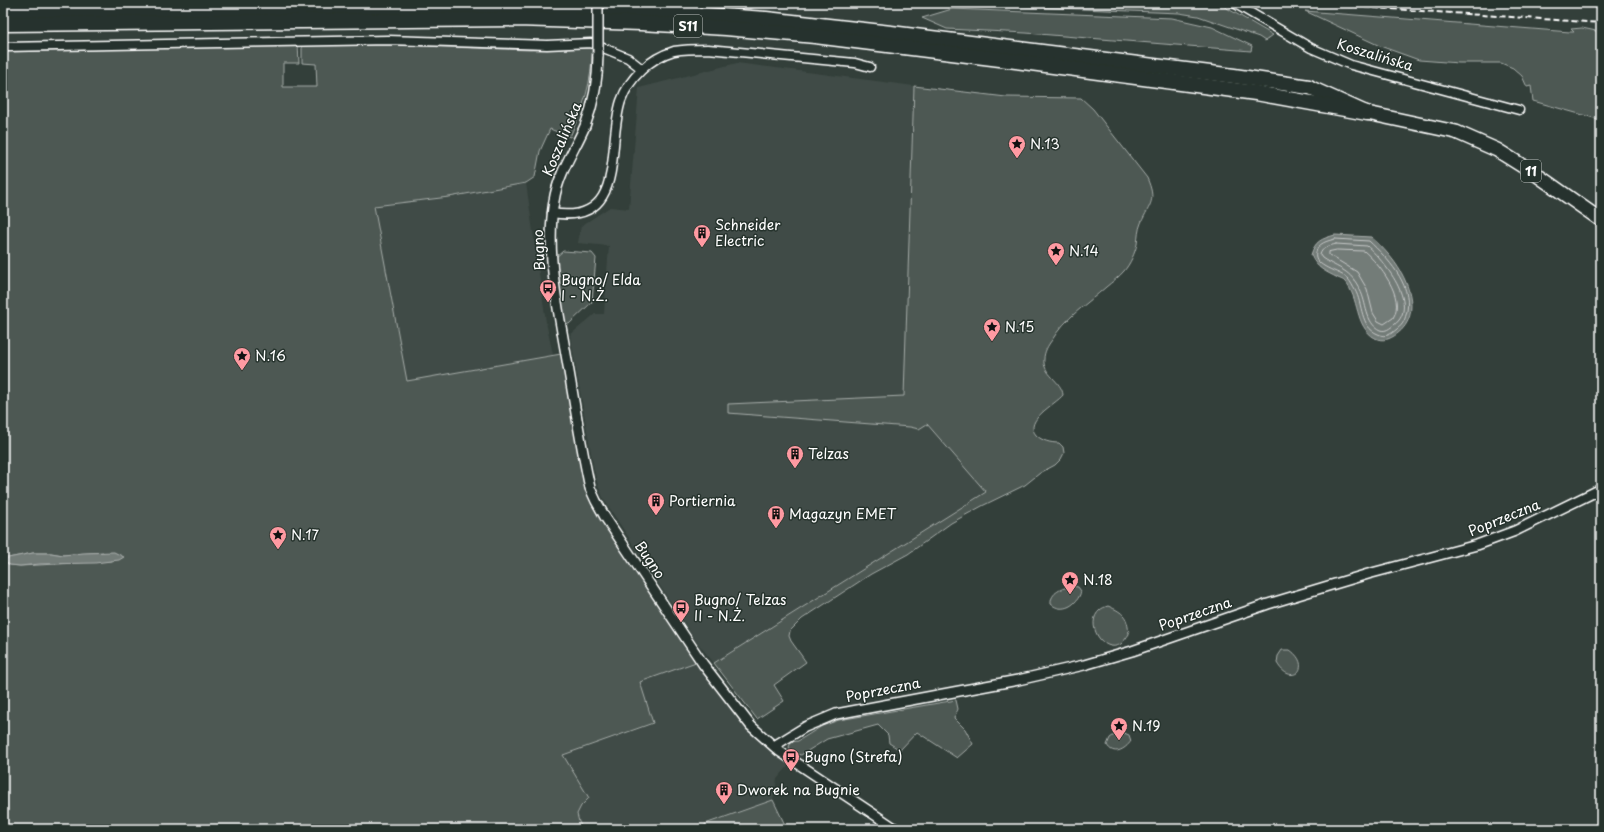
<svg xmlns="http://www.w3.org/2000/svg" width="1604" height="832" font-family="'Playpen Sans',sans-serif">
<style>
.built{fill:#404c47}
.green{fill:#4d5853;stroke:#a6aca9}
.water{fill:#737b78;stroke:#abb0ae}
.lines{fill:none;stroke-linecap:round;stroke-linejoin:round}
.shore{stroke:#c7cac9;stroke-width:1}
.stream{stroke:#abb0ae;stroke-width:2}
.minor-casing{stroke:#fff;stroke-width:11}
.tertiary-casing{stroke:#fff;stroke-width:12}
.trunk-casing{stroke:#fff;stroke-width:16}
.motorway-casing{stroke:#fff;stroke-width:17}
.minor{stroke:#26332d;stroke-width:8}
.tertiary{stroke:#26332d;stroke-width:9}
.trunk{stroke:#26332d;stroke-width:13}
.motorway{stroke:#26332d;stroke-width:14}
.rail{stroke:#fff;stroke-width:2;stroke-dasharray:6 3;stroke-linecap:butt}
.tertiary-bridge-casing{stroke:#fff;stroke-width:12;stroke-linecap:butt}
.tertiary-bridge{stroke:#26332d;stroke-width:9}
.labels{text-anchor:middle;stroke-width:3;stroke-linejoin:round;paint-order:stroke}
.shield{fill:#26332d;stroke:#bec2c0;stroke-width:1}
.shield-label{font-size:13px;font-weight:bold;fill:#fff}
.street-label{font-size:14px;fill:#fff;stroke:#26332d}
.poi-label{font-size:14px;fill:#fff;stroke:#26332d;text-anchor:start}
</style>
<rect width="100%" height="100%" fill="#333f3a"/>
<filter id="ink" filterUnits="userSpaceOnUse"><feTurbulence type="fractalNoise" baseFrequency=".025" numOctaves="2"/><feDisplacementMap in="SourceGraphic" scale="8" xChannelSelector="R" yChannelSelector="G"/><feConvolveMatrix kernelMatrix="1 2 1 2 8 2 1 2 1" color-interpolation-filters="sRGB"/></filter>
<g filter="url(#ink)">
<g class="built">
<polygon points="737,63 914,86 904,396 986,492 714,663 695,640 603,498 598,485 594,470 570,335 595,314 604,314 609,246 578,243 581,226 610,207 629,209 639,88"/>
<polygon points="526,183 546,322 553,355 407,382 374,206 449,197"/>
<polygon points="696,662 748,729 791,763 777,779 773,800 705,823 706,829 583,829 579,822 577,814 581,806 563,755 653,724 640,682"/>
</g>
<g class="green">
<polygon points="656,3 767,3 748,9"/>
<polygon points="935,3 1218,3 1273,35 1265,41 1259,37 1198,16 1179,13"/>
<polygon points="952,9 1172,18 1212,27 1252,46 1251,51 1026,33 947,29 922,18"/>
<polygon points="1305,11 1570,32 1574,32 1571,29 1582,28 1601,32 1601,120 1533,101 1531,86 1527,87 1522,76 1513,68 1501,63 1459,63 1419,60 1380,46"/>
<path d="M298 45 299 63H283V87H317L316 64 302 63V45H394L530 50 592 48C592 85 584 104 570 137L550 129 540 151 535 177 526 183 449 197 374 206 407 381 561 354 583 472 612 536 696 662 640 682 653 723 563 755 589 798 581 806 577 814 579 822 583 829H3V561L10 565 20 566 112 561 103 552 63 555 51 553H33L3 559V52Z"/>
<path d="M914 86 1006 97 1081 98 1093 109 1147 178C1157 201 1150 203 1141 223 1138 230 1138 237 1137 244 1135 253 1130 264 1124 271 1119 277 1112 282 1106 287 1087 304 1065 318 1052 340 1048 345 1044 352 1044 359 1042 374 1062 381 1063 395 1056 404 1023 420 1036 435 1042 441 1051 443 1059 443L1063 447 1064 453 1061 459 1055 465 1040 473 1025 485 982 506 951 523 908 554 871 574 802 619 790 631 789 636 791 641 806 662 774 685 784 701 757 719 714 663 986 492 927 424 919 429 910 427 728 413V404L904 396Z"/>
<polygon points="563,251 592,253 596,258 592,302 569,324 565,323 555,258"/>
<path d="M1072 586 1078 587 1081 591C1078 605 1062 614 1051 604 1050 592 1063 588 1072 586Z"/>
<path d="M1108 606C1125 613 1127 617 1129 634 1127 637 1124 641 1121 644 1103 655 1084 623 1100 610 1102 608 1105 607 1108 606Z"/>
<path d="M1282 650H1290C1314 667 1291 688 1277 663L1278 656Z"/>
<polygon points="956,700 958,709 954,718 965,729 973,744 957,758 917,732 900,750 889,743 888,735 878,725 827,739 801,755 792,753 789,747 791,742 798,741 822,726 839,720"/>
<path d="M1117 733H1124L1129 735 1131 741C1125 750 1113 756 1107 745L1110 738Z"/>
<polygon points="773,800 787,829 706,829 705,824"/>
</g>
<g class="water">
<path d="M1335 235 1371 237C1377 242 1383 248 1388 254 1407 275 1424 314 1397 334 1390 339 1383 342 1375 338 1354 326 1360 298 1345 282 1344 280 1340 279 1338 278 1325 271 1317 269 1311 255 1315 241 1321 239 1335 235Z"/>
<polygon points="114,552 124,557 119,560 95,563 40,564 20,566 10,565 3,561 3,559 33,553 51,553 63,555 83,553"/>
</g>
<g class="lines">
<g class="shore">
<path d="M1335 239 1369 241C1387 258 1412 283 1407 311 1405 319 1404 324 1397 329 1391 334 1386 338 1378 334 1360 327 1363 304 1355 290 1353 287 1351 282 1348 279 1341 271 1312 267 1316 252 1318 243 1327 241 1335 239Z"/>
<path d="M1336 244 1367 246C1383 260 1421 305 1394 325 1390 328 1386 332 1380 330 1365 323 1367 303 1360 290 1350 269 1340 270 1322 258L1320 255C1322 247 1329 246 1336 244Z"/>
<path d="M1337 250 1364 251C1379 264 1406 297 1393 318L1384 324 1378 321 1373 313 1367 289 1357 272 1329 255V252Z"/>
</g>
<polyline class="stream" points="1597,3 1597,4"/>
<defs>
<g id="minor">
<polyline points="1234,3 1311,48 1351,65 1519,110"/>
<polyline points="3,47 388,40 547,45 591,43 628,58 642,69"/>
<path d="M552 213C628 226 606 146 621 101 629 78 650 58 674 51 685 49 697 49 708 49L855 63 870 67"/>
</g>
<g id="tertiary">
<path d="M598 55C598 80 594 103 585 126 574 151 558 174 554 201 545 255 559 312 568 366 575 406 581 447 590 488L596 501 605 517 703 664 751 726 779 751 896 829"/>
<polyline points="774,746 805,727 836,714 1018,680 1084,665 1132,651 1268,604 1368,574 1477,545 1515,531 1601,489"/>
</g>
<polyline id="trunk" points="1309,87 1367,113 1456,132 1497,150 1537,175 1601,220"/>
<g id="motorway">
<polyline points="3,11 496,7 583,8 692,14 766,19 891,33 1234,76 1309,87"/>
<polyline points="3,24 518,19 641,23 726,28 815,36 1008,60 1256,93 1367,113"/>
</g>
</defs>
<use href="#minor" class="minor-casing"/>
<use href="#tertiary" class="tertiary-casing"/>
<use href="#trunk" class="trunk-casing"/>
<use href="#motorway" class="motorway-casing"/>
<use href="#minor" class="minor"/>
<use href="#tertiary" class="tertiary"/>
<use href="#trunk" class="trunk"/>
<use href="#motorway" class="motorway"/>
<polyline class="rail" points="1302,3 1601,23"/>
<defs>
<polyline id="tertiary-bridge" points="598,55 598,3"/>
</defs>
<use href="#tertiary-bridge" class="tertiary-bridge-casing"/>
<use href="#tertiary-bridge" class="tertiary-bridge"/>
</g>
</g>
<defs>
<symbol id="sight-pin" viewBox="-11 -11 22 30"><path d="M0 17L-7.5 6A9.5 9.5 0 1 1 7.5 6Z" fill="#ff9aa2" stroke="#26332d"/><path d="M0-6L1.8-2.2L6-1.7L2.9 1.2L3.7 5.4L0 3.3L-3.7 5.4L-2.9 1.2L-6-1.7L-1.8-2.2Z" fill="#111"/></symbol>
<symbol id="building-pin" viewBox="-11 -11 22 30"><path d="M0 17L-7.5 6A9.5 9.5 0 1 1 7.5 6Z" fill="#ff9aa2" stroke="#26332d"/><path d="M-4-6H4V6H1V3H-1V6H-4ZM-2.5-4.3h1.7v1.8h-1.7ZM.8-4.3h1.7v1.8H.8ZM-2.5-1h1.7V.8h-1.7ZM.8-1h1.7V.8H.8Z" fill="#111"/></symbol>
<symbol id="bus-pin" viewBox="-11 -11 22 30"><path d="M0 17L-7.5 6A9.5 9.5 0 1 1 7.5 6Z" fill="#ff9aa2" stroke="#26332d"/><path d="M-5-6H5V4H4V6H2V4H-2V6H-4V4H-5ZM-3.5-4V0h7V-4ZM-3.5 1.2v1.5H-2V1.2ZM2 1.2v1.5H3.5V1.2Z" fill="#111"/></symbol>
</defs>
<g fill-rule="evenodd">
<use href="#sight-pin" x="1007" y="134" width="20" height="27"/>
<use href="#building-pin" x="692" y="223" width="20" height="27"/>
<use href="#sight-pin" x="1046" y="241" width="20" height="27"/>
<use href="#bus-pin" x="538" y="278" width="20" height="27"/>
<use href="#sight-pin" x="982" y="317" width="20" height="27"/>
<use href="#sight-pin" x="232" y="346" width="20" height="27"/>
<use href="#building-pin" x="785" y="444" width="20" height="27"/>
<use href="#building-pin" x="646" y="491" width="20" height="27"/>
<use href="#building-pin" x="766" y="504" width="20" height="27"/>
<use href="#sight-pin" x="268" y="525" width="20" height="27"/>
<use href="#sight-pin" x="1060" y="570" width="20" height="27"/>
<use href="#bus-pin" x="671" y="598" width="20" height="27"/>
<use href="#sight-pin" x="1109" y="716" width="20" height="27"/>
<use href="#bus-pin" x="781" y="747" width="20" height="27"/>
<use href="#building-pin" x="714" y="780" width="20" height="27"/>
</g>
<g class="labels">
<g class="shield">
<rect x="674" y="15" width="28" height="22" rx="3"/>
<rect x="1521" y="160" width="20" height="22" rx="3"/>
</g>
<g class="shield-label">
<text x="688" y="31">S11</text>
<text x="1531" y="176">11</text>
</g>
<g class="street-label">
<text transform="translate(1375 55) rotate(17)" y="5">Koszalińska</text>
<text transform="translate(562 139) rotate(-67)" y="5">Koszalińska</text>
<text transform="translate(539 250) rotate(-93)" y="5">Bugno</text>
<text transform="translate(1504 518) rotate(-22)" y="5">Poprzeczna</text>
<text transform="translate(650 560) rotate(56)" y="5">Bugno</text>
<text transform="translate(1195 614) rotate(-19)" y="5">Poprzeczna</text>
<text transform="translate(883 690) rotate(-11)" y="5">Poprzeczna</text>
</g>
<g class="poi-label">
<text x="1030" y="149">N.13</text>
<text x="715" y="230">Schneider<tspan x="715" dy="16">Electric</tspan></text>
<text x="1069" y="256">N.14</text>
<text x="561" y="285">Bugno/ Elda<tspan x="561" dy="16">I - N.Ż.</tspan></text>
<text x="1005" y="332">N.15</text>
<text x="255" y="361">N.16</text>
<text x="808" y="459">Telzas</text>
<text x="669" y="506">Portiernia</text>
<text x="789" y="519">Magazyn EMET</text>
<text x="291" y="540">N.17</text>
<text x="1083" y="585">N.18</text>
<text x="694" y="605">Bugno/ Telzas<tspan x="694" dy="16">II - N.Ż.</tspan></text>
<text x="1132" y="731">N.19</text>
<text x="804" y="762">Bugno (Strefa)</text>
<text x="737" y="795">Dworek na Bugnie</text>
</g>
</g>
<rect width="1604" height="832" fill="none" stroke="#26332d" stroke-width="16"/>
<rect x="8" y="8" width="1588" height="816" fill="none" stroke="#fff" stroke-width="1.5" filter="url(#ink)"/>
</svg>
